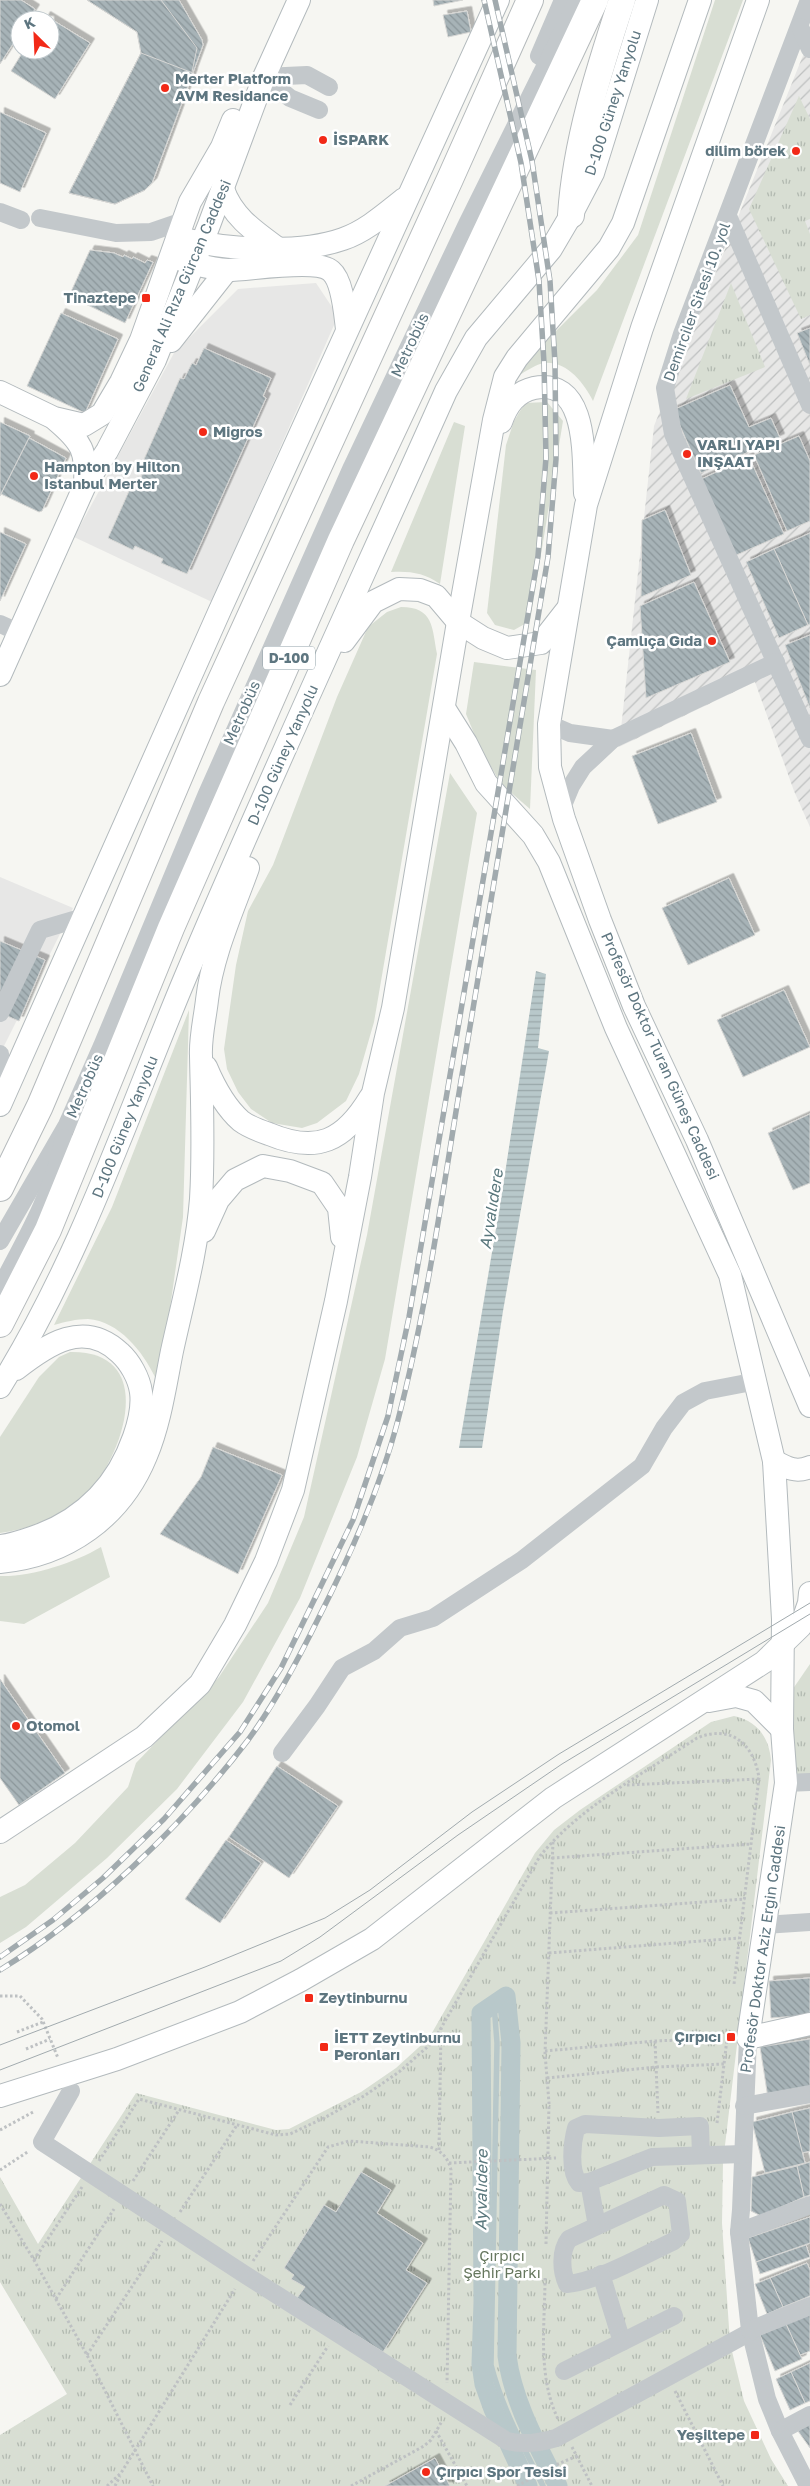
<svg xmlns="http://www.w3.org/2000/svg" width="810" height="2486" font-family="'Golos Text',sans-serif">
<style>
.built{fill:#e7e7e6}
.industrial{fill:url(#industrial-furrows)}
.grass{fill:#d8ded3}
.park{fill:url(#park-tufts)}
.water{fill:url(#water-rules)}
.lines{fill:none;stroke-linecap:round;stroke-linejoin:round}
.stream{stroke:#b8c8ca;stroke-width:5.5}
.canal{stroke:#b8c8ca;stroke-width:19}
.building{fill:url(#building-back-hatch);stroke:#d7d7d5;filter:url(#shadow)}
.major-casing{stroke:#b3babd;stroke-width:24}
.highway-casing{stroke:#b5babc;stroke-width:28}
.path{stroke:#bec1c3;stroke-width:3;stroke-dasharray:2.5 2.5;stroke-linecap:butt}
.minor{stroke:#c3c8cb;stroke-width:18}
.major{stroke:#fff;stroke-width:22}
.highway{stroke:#fff;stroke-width:26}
.tram{stroke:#a1aaae;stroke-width:1}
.rail-casing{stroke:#a1aaae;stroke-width:5.5}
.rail{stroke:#fff;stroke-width:4;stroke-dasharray:11;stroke-linecap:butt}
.poi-dot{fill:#f22917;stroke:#fff;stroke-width:2}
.labels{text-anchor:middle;stroke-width:5;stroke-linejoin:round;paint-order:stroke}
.shield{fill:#fff;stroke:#8e9fa6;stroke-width:1}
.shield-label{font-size:14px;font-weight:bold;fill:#5e7680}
.poi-label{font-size:15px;font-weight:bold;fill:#5e7680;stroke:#fff;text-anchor:start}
.street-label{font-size:15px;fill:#5e7680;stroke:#fff}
.park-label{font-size:15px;fill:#66775e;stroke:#fff}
.water-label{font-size:16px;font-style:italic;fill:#59777c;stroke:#fff}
</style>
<defs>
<pattern id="industrial-furrows" width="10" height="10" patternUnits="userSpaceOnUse" patternTransform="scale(1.25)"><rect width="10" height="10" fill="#e7e7e6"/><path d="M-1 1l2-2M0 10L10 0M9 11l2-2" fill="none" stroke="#bec0c0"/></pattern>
<pattern id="park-tufts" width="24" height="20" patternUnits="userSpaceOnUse" patternTransform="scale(1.25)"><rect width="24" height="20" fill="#d8ded3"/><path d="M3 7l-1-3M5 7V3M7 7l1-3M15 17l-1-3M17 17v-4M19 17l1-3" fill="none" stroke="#b2b9b0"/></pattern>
<pattern id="water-rules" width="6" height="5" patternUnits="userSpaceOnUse" patternTransform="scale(1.25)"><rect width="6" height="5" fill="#b8c8ca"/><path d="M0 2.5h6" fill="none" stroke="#99a7a9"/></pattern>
<pattern id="building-back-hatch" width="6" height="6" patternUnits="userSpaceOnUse" patternTransform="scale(1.25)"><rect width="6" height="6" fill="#a7b3b7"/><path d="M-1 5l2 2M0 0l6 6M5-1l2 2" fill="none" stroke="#8b969a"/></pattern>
<filter id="shadow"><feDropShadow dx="4.5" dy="-4.5" stdDeviation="0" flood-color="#0004"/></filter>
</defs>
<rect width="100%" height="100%" fill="#f6f6f2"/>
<g class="built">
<polygon points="316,283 338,316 212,602 74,537 174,353 238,289"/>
<polygon points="0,877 73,908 0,1054"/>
</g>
<polygon class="industrial" points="810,38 810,827 794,791 755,682 619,747 654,426"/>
<g class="grass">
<path d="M715 0H743L593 401C584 383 567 361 544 363 536 364 527 371 519 375L537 350 597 290 638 235Z"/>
<polygon points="547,402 563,421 530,621 514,630 495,625 487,613 506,445 514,421 525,403"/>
<path d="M454 422 465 426 440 584C424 573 411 571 391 572Z"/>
<path d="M401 607C434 607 432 628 437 654L374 1022 359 1074 346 1101 317 1123 302 1128 272 1123 251 1109 238 1092 227 1069 224 1049 236 965 248 911 273 865 337 697 368 627 387 612Z"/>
<polygon points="474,662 536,670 530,809 501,784 480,748 466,714"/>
<polygon points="450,773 477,813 385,1359 357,1457 300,1598 243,1702 177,1789 107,1858 26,1927 0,1943 0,1897 25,1885 75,1843 128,1787 136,1763 219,1677 268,1603 304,1517 367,1235"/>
<path d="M189 1010 183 1217 169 1315 155 1377C143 1352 119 1321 88 1319 77 1319 64 1322 54 1325L112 1207Z"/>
<path d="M70 1352C158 1350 125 1454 86 1495 64 1517 30 1529 0 1533V1437L39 1377 59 1357Z"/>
<path d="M101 1547 110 1577 24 1624 0 1621V1576C31 1577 74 1563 101 1547Z"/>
</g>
<g class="park">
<polygon points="799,96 810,119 810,219 805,221 810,234 810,315 801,319 749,209"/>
<polygon points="731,283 765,367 686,399"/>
<polygon points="810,1664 810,1775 793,1775 788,1696"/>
<path d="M734 1716C757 1721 769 1737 771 1760L723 2162 722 2223 730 2343 744 2401 771 2459 788 2486H0V2435L67 2394 0 2282V2177L38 2244 136 2093 276 2130 289 2129 361 2092 396 2068 429 2038 535 1853 554 1830 580 1810 711 1722Z"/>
</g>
<polygon class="water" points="536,971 546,974 538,1048 549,1051 503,1311 482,1448 459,1448 502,1193"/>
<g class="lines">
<path class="stream" d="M494 2004 497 2043 491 2365C502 2408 523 2446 543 2486"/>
<path class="canal" d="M528 2486 493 2409 484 2384 481 2364 483 2302 481 2013 506 1996 511 2043 507 2356C513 2402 537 2444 558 2486"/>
</g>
<g class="building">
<polygon points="0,0 21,0 35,9 28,20 20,20 20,33 0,64"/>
<polygon points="87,0 179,0 202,40 203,45 152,183 145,190 115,204 69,193 141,53 137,32"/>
<polygon points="87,0 161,0 197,48 192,72 152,183 145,190 115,204 69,193 141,53 137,32"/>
<polygon points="433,0 463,0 434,6"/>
<polygon points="467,11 471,32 448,37 443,15"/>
<polygon points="46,16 90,43 55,99 11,71 24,50 50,50 50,20 44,20"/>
<polygon points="141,53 193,73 152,183 145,190 115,204 69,193"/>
<polygon points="0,112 46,133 20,192 0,183"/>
<polygon points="90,250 114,253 123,257 124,255 132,259 133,257 145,263 147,260 153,262 125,323 69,296"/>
<polygon points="61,313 118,339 85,413 27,386"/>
<polygon points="810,328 810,365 797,333"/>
<polygon points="204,348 271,378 263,396 266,398 187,574 161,563 163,559 135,546 133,550 108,538 133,482 138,484 145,468 141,466 180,378 184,379 192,363 196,365"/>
<polygon points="730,385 749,427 771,418 780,438 701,473 673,410"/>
<polygon points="0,422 30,436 0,496"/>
<polygon points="799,436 810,461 810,521 787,531 754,455"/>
<polygon points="29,438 66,458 42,511 39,512 1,494"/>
<polygon points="749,457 784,534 732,557 697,481"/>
<polygon points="665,510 691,575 641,597 642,520"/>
<polygon points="0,532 26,544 0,601"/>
<polygon points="810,533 810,624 808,625 774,549"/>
<polygon points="774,549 808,625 779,638 746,562"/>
<polygon points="694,582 730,662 646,698 640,606"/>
<polygon points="810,635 810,708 785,645"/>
<polygon points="691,733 717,802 658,824 632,756"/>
<polygon points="729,878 755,935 688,965 662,908"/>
<polygon points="0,941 45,960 19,1021 0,1013"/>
<polygon points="784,990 810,1047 743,1077 717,1020"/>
<polygon points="810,1114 810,1183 793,1190 768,1133"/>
<polygon points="213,1447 282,1475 238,1574 160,1534 201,1477"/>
<polygon points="0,1679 65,1773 19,1805 0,1778"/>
<polygon points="277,1766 338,1806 289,1878 229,1837"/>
<polygon points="226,1840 261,1863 220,1923 185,1899"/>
<polygon points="810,1978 810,2015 771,2018 769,1981"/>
<polygon points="810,2039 810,2092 768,2098 760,2047"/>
<polygon points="810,2108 810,2151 802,2153 792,2112"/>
<polygon points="792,2112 805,2163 765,2173 752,2122"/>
<polygon points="810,2162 810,2195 804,2197 797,2166"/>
<polygon points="797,2166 804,2197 761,2216 751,2211 752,2177"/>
<polygon points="361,2172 391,2190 377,2213 423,2243 406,2270 427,2283 383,2352 297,2298 305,2287 291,2279 294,2275 284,2268 324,2205 336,2212"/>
<polygon points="810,2217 810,2243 756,2262 748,2238"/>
<polygon points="806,2245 810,2257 760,2274 756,2262"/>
<polygon points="807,2263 810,2270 810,2296 783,2307 770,2278"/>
<polygon points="770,2278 783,2307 767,2314 755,2284"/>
<polygon points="810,2313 810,2351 800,2355 786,2324"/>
<polygon points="786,2324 802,2359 775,2371 760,2335"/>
<polygon points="810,2363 810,2401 805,2403 791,2372"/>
<polygon points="791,2372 805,2403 790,2410 776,2379"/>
<polygon points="810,2422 810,2448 798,2431"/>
<polygon points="435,2458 450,2486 385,2486"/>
</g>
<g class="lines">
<defs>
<g id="major">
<polyline points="758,0 642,328 586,505 549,724 550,767 564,819 600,920 634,1006 697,1140 810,1406"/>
<path d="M223 189C232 216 254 231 276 247"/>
<path d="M188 240C231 250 301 254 343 239 366 231 385 214 404 199"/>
<path d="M179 259C194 264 212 269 228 270 250 270 316 258 331 271 343 281 345 314 347 329"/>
<polyline points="171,341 227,270"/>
<polyline points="0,392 54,418 84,425 102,414 121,382 141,340 190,202 222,147 233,120"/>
<path d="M56 420C82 442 87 451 85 485"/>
<path d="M501 422C507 405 516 392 534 388 589 377 583 459 585 493"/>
<polyline points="344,641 373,602 399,589 420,590 436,596 458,622 483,638 507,648 541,643 566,611"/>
<polyline points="0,675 85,485 107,451 155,360 209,225 264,77 299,0"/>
<polyline points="444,708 466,743 486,783 533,835 549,862 616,1028 730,1275 774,1461 783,1619 782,1729 786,1783 748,2038 810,2024"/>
<path d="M206 1067C214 1086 225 1107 241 1121 249 1127 260 1131 269 1134 317 1154 344 1141 370 1098"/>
<polyline points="0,1105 220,610 498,0"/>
<polyline points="204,1231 218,1200 235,1180 263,1166 290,1171 322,1183 339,1208 342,1237"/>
<path d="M0 1387C80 1259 127 1116 185 978 268 781 359 586 446 391L476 338 551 249 571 215 593 173 647 0"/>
<path d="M774 1461C787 1468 796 1473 810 1467"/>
<path d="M0 1546C13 1545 28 1539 40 1535 86 1517 118 1483 134 1437 139 1423 143 1407 141 1392 139 1378 130 1362 120 1353 84 1319 48 1344 16 1369"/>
<path d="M0 1562C67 1556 121 1517 146 1456 160 1423 165 1386 172 1351 183 1301 197 1250 201 1199 204 1151 202 1104 201 1056 200 1038 205 1018 207 1000 212 955 233 910 248 868"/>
<polyline points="709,1701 736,1696 754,1701 782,1729"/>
<polyline points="0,1832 144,1737 200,1684 235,1625 266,1561 293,1490 336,1301 360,1177 373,1093 393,1008 458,622 494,420 505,377 517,358 609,248 623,223 700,0"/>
<polyline points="0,2096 117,2059 240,2012 301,1980 372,1939 553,1798 764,1662 801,1626 809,1603 810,1593"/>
</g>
<g id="highway">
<path d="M571 215C576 141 599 70 622 0"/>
<polyline points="0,1188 40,1106 211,702 450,179 530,0"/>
<polyline points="0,1324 48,1230 171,928 341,540 595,0"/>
</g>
</defs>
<use href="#major" class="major-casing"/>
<use href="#highway" class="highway-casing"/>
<g class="path">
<polyline points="627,1785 759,1779"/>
<polyline points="552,1858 751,1844"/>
<polyline points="550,1913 745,1899"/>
<polyline points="549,1953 739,1938"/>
<polyline points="0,1996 20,1996 42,2019 58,2058"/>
<polyline points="17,2032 43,2022"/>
<polyline points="655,2041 658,2113"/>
<polyline points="26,2049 50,2039"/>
<polyline points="545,2051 655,2041 705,2039"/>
<polyline points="547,2078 656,2067 724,2064"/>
<polyline points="717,2123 727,2039"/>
<polyline points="0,2130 35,2111"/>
<polyline points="439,2150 441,2028"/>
<path d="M99 2161 139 2099 276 2135 290 2134 324 2118 364 2096 399 2072 433 2042 540 1856C581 1806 643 1774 697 1738 731 1724 754 1744 759 1778L734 1984"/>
<polyline points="449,2163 556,2158"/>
<polyline points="0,2170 29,2151"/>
<polyline points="133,2181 179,2110"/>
<polyline points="0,2204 34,2260 87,2355 153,2486"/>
<polyline points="180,2212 237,2125"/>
<polyline points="546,2244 549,2103 545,2053 553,1841"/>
<polyline points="34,2260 82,2187"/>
<path d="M253 2261 328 2147 349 2141 430 2147C442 2151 448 2158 451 2170L447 2383"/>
<path d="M545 2278C545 2325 537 2375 558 2419"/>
<polyline points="56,2299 114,2209"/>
<polyline points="87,2355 162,2241"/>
<polyline points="675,2391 723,2486"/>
<polyline points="290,2405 328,2346"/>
<polyline points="436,2431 467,2486"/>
<polyline points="572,2447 592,2486"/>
<polyline points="107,2486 121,2473 235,2289"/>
<polyline points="115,2486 120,2476"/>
<polyline points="351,2486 424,2446 431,2440 442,2421"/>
<polyline points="517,2486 558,2464 577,2456"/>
</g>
<g class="minor">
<polyline points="809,0 682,334 665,388 673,434 810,739"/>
<polyline points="800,27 810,49"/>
<polyline points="539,56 563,0"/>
<polyline points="264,77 307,75 329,87"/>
<polyline points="264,77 290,98 319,110"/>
<polyline points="0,212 21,220"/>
<polyline points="728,216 810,405"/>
<polyline points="40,218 116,233 151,232 183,221"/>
<polyline points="0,624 20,633"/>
<polyline points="549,724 570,733 613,739"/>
<polyline points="561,810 571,786 583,767 613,739 776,662"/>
<polyline points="0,1013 40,930 84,917"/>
<polyline points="0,1054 5,1096"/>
<polyline points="0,1241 67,1125 102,1046 206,796 352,467 467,224 578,0"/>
<path d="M0 1288C25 1241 54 1191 64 1138"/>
<polyline points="282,1753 317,1706 342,1668 374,1651 400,1628 433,1618 522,1560 642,1466 664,1428 683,1403 705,1391 757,1381"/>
<polyline points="786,1783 810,1782"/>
<polyline points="764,1925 810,1922"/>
<polyline points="748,2038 741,2210 739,2232 750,2330 767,2399 780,2431 808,2486"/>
<path d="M71 2091 42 2142 244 2274 507 2441C525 2445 538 2443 556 2438L752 2331"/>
<polyline points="744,2106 810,2094"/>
<path d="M701 2155 700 2126 659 2128 585 2124 576 2128C572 2143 569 2171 579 2183L589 2182 652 2157 743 2154"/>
<polyline points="589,2182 597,2226"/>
<path d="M664 2195 677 2201 681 2234 674 2241C644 2255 599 2281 567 2284 561 2271 560 2251 569 2239Z"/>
<polyline points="739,2232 810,2205"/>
<polyline points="601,2274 622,2342"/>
<polyline points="750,2330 810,2306"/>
<polyline points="564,2371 674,2316"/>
<polyline points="780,2431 810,2415"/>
</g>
<use href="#major" class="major"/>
<use href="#highway" class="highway"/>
<g class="tram">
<polyline points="0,2045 205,1967 325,1918 370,1890 472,1812 559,1754 810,1603"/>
<polyline points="0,2070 281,1961 320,1937 458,1835 562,1764 810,1614"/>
</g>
<defs>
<g id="rail">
<polyline points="0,1957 53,1920 103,1878 164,1819 240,1732 281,1668 353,1520 388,1416 409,1317 538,556 546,458 544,363 539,281 521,163 484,0"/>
<path d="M0 1970C91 1914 183 1825 248 1740 276 1702 298 1660 319 1617 351 1554 380 1489 398 1420 428 1304 444 1181 464 1063 492 895 520 726 548 557L556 459 555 363 550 281 532 161 495 0"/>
</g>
</defs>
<use href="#rail" class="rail-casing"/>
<use href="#rail" class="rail"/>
</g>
<g class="poi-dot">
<circle cx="165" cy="88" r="5"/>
<circle cx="323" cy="140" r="5"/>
<circle cx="796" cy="151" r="5"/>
<rect x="141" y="293" width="10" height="10" rx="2.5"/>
<circle cx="203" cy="432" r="5"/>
<circle cx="687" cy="454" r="5"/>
<circle cx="34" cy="476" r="5"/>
<circle cx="712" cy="641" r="5"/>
<circle cx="16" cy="1726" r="5"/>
<rect x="304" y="1993" width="10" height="10" rx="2.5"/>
<rect x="726" y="2032" width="10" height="10" rx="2.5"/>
<rect x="319" y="2042" width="10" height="10" rx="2.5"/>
<rect x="750" y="2430" width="10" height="10" rx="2.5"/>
<circle cx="426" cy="2472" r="5"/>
</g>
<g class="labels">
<rect class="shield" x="263" y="646.5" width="52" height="23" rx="4"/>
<g class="shield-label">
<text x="289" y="663">D-100</text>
</g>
<g class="poi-label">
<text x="175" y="84">Merter Platform<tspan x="175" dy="17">AVM Residance</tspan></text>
<text x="333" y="145">İSPARK</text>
<text x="786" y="156" text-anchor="end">dilim börek</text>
<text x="136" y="303" text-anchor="end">Tinaztepe</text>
<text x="213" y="437">Migros</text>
<text x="697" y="450">VARLI YAPI<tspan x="697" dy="17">INŞAAT</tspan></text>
<text x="44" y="472">Hampton by Hilton<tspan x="44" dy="17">Istanbul Merter</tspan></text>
<text x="702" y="646" text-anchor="end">Çamlıça Gıda</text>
<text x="26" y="1731">Otomol</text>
<text x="319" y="2003">Zeytinburnu</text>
<text x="721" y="2042" text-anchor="end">Çırpıcı</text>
<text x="334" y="2043">İETT Zeytinburnu<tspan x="334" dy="17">Peronları</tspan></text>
<text x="745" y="2440" text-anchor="end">Yeşiltepe</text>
<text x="436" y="2477">Çırpıcı Spor Tesisi</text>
</g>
<g class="street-label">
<text transform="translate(613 103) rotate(-72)" y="5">D-100 Güney Yanyolu</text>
<text transform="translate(182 286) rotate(-67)" y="5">General Ali Rıza Gürcan Caddesi</text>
<text transform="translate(697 302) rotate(-70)" y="5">Demirciler Sitesi 10. yol</text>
<text transform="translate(410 345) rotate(-65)" y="5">Metrobüs</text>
<text transform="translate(242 713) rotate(-66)" y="5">Metrobüs</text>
<text transform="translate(283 755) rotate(-66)" y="5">D-100 Güney Yanyolu</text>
<text transform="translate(660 1056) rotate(66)" y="5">Profesör Doktor Turan Güneş Caddesi</text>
<text transform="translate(85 1086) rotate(-66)" y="5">Metrobüs</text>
<text transform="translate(125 1127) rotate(-68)" y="5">D-100 Güney Yanyolu</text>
<text transform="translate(763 1949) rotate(-82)" y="5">Profesör Doktor Aziz Ergin Caddesi</text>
</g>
<g class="park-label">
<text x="502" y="2261">Çırpıcı<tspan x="502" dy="17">Şehir Parkı</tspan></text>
</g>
<g class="water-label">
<text transform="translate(491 1209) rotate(-81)" y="6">Ayvalıdere</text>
<text transform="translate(481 2190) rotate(-89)" y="6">Ayvalıdere</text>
</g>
</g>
<g transform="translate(35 35) rotate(336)"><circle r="24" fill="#ffffff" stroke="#bfc8cc"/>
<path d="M0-4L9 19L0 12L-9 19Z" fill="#f22917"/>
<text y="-8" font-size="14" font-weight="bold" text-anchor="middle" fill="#5e7680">K</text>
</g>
</svg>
